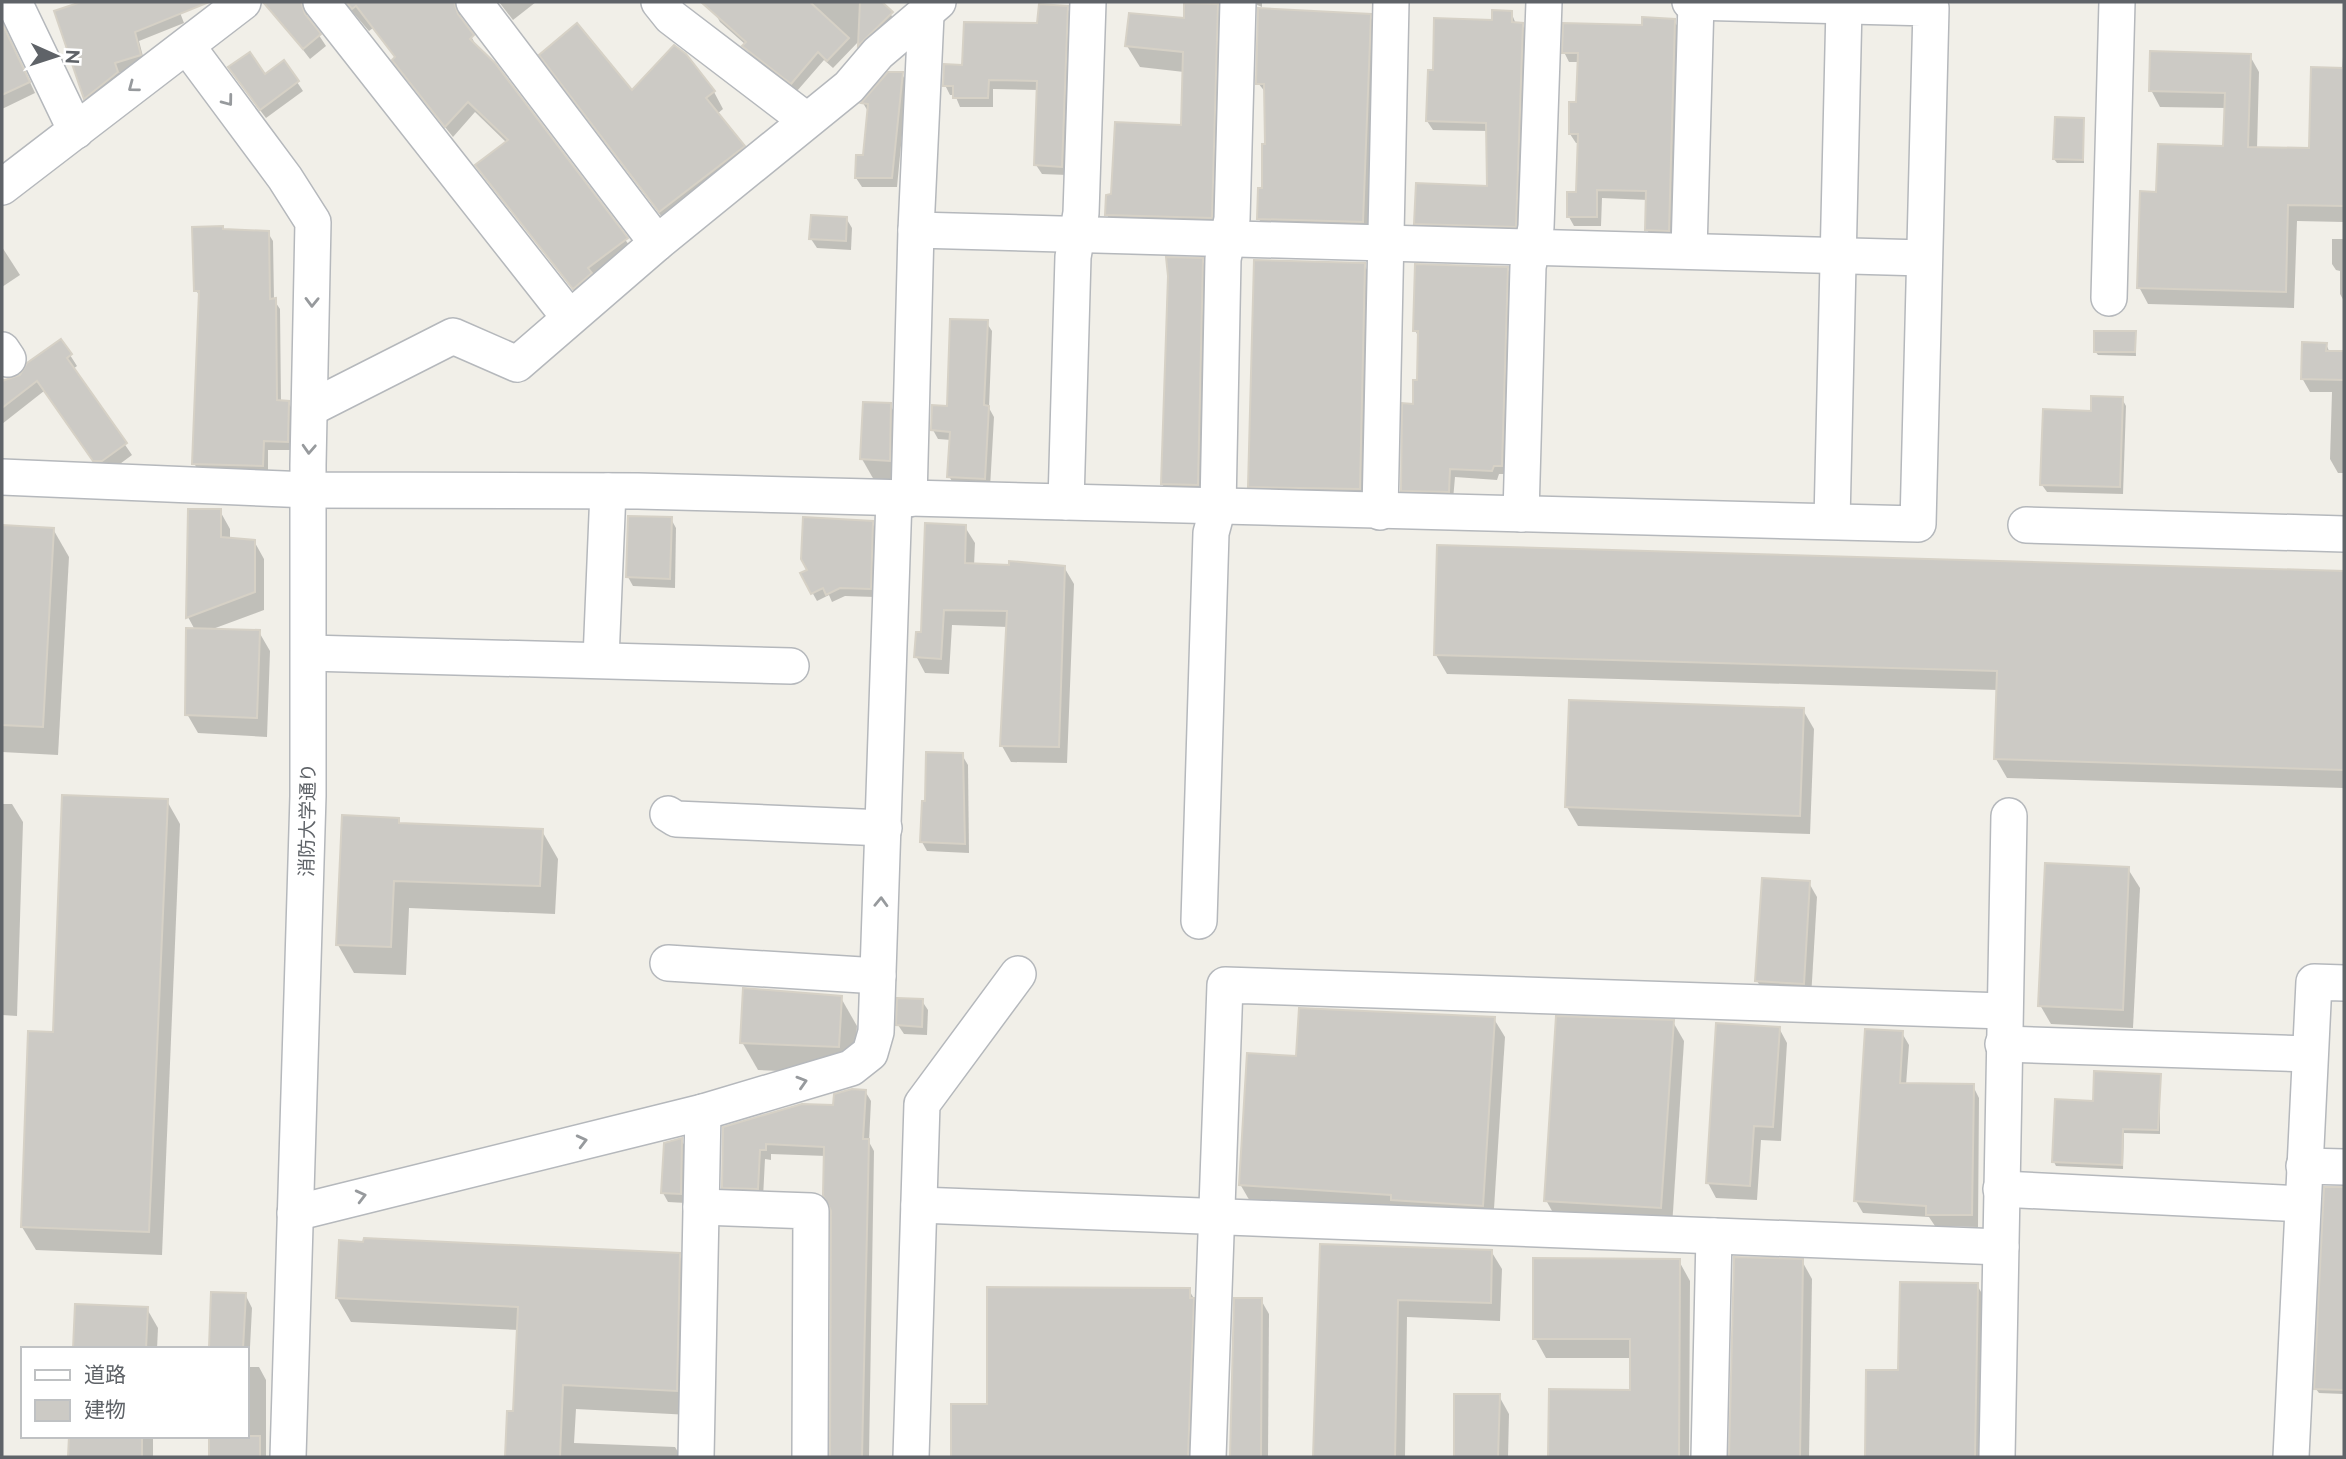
<svg xmlns="http://www.w3.org/2000/svg" width="2346" height="1459" font-family="Raleway,'Noto Sans JP',sans-serif">
<style>
.shadow{fill:#0003}
.building{fill:#cccac5;stroke:#d6d1c6;stroke-width:2}
.lines{fill:none;stroke-linecap:round;stroke-linejoin:round}
.minor-casing{stroke:#b5b8bc;stroke-width:38}
.minor{stroke:#fff;stroke-width:35}
.oneway{stroke:#979a9d}
.labels{text-anchor:middle;stroke-width:5;stroke-linejoin:round;paint-order:stroke}
.street-label{font-size:19px;fill:#5f6368;stroke:#fff}
</style>
<rect width="100%" height="100%" fill="#f1efe8"/>
<g class="shadow">
<polygon points="84,2 176,2 184,23 139,41 145,64 119,73 122,82 91,107 56,12"/>
<polygon points="266,2 313,2 308,6 307,17 326,46 310,59"/>
<polygon points="344,2 466,2 460,16 478,49 633,250 580,299 478,166 507,143 475,112 453,137 401,72 396,59 373,28 369,31"/>
<polygon points="499,2 536,2 513,20"/>
<polygon points="709,2 880,2 897,22 864,53 860,40 833,68 824,60 797,91 750,55 746,45 720,22 715,13 718,10"/>
<polygon points="1186,2 1262,2 1262,7 1253,3 1223,238 1119,236 1107,215 1113,195 1182,126 1184,72 1140,67 1127,46 1185,20"/>
<polygon points="1067,8 1072,17 1067,175 1042,174 1036,165 1038,90 993,89 993,107 960,107 955,95 950,95 945,85 964,66"/>
<polygon points="1511,12 1516,24 1522,24 1527,33 1520,235 1421,232 1416,223 1489,188 1488,131 1433,130 1427,121 1435,72 1493,21"/>
<polygon points="1370,16 1375,25 1368,231 1264,228 1259,219 1266,145 1266,93 1258,83"/>
<polygon points="1674,21 1680,30 1674,240 1653,239 1647,230 1648,200 1602,198 1601,226 1574,226 1569,217 1578,194 1579,143 1576,143 1570,134 1577,104 1580,62 1569,62 1564,52 1644,27"/>
<polygon points="2,22 35,93 2,109"/>
<polygon points="2344,44 2344,222 2297,221 2294,308 2148,304 2139,287 2158,193 2225,148 2226,108 2160,107 2151,90 2250,56 2259,72 2257,149 2311,150 2342,70"/>
<polygon points="541,55 632,93 714,92 723,109 717,114 753,164 670,228"/>
<polygon points="889,74 902,74 907,83 897,187 862,187 856,178 865,157 869,113 863,103"/>
<polygon points="265,76 297,82 303,91 266,118 235,77"/>
<polygon points="2083,119 2084,163 2057,163 2054,159"/>
<polygon points="846,218 852,228 851,250 817,248 811,239"/>
<polygon points="224,231 268,233 273,241 274,300 280,309 281,402 288,402 293,411 292,450 268,450 268,475 199,472 194,463 201,299 196,290"/>
<polygon points="2332,239 2344,239 2344,301 2340,294 2340,271 2336,270 2332,264"/>
<polygon points="2,247 20,275 2,287"/>
<polygon points="1168,259 1202,260 1206,267 1201,492 1167,491 1162,484"/>
<polygon points="1364,265 1369,273 1364,497 1255,494 1250,486"/>
<polygon points="1507,268 1512,277 1506,474 1499,474 1497,480 1455,477 1453,500 1407,499 1402,490 1418,382 1419,338 1415,330"/>
<polygon points="986,322 992,331 989,408 994,417 990,488 954,485 949,476 951,440 938,439 933,430 948,408"/>
<polygon points="2135,333 2136,356 2098,355 2095,351"/>
<polygon points="2326,344 2330,353 2344,353 2344,473 2338,473 2330,459 2332,392 2310,392 2302,378"/>
<polygon points="70,355 77,366 73,369 132,455 109,472 101,472 44,391 2,424 2,379 10,381"/>
<polygon points="2122,399 2126,406 2123,494 2047,492 2042,485 2092,412"/>
<polygon points="890,405 907,433 905,488 878,487 862,459"/>
<polygon points="190,511 220,511 230,529 230,539 254,541 264,559 264,610 210,630 259,632 270,651 267,737 198,733 187,714 195,630 188,617"/>
<polygon points="671,519 676,528 675,588 633,586 628,577"/>
<polygon points="872,523 877,531 875,597 845,596 832,602 829,595 817,601 802,574"/>
<polygon points="2,526 53,529 69,557 58,755 2,752"/>
<polygon points="965,527 975,543 974,566 1064,567 1074,584 1067,763 1011,762 1002,746 1008,627 952,625 949,674 925,673 916,656"/>
<polygon points="1439,547 2344,573 2344,788 2007,778 1996,759 1998,690 1447,674 1436,655"/>
<polygon points="1803,710 1814,729 1810,834 1578,826 1567,807"/>
<polygon points="962,755 968,765 969,853 927,851 922,842 927,803"/>
<polygon points="167,801 180,824 162,1255 36,1250 22,1227 55,1034"/>
<polygon points="2,804 12,804 23,822 17,1016 2,1015"/>
<polygon points="398,820 401,825 542,831 558,859 555,914 409,908 406,975 354,973 338,945"/>
<polygon points="2128,869 2140,888 2133,1028 2051,1024 2040,1005"/>
<polygon points="1809,883 1817,897 1811,998 1766,995 1757,981"/>
<polygon points="841,998 857,1026 854,1074 758,1070 742,1042"/>
<polygon points="922,1001 928,1010 927,1035 904,1034 898,1025"/>
<polygon points="1494,1019 1505,1037 1493,1224 1251,1203 1240,1184"/>
<polygon points="1673,1022 1684,1041 1672,1227 1557,1220 1546,1200"/>
<polygon points="1779,1028 1787,1043 1781,1141 1761,1140 1757,1200 1716,1198 1708,1183"/>
<polygon points="1902,1033 1909,1045 1906,1085 1973,1086 1979,1098 1978,1227 1935,1226 1929,1217 1863,1213 1856,1201"/>
<polygon points="2160,1075 2160,1134 2124,1133 2123,1169 2056,1166 2054,1162 2094,1102"/>
<polygon points="865,1091 871,1101 869,1142 874,1151 869,1457 832,1457 833,1211 826,1156 771,1154 771,1160 765,1159 763,1198 729,1197 723,1187 725,1128 835,1107"/>
<polygon points="681,1140 687,1149 686,1203 668,1202 663,1193"/>
<polygon points="2326,1188 2344,1189 2344,1394 2319,1393 2316,1389"/>
<polygon points="1322,1245 1491,1251 1502,1269 1500,1321 1407,1317 1405,1457 1316,1457"/>
<polygon points="679,1255 693,1279 690,1415 576,1409 574,1443 675,1447 681,1457 507,1457 509,1413 515,1413 519,1330 351,1322 337,1298"/>
<polygon points="1735,1259 1802,1261 1812,1279 1809,1457 1731,1457"/>
<polygon points="1679,1261 1690,1281 1689,1457 1550,1457 1550,1391 1632,1392 1632,1358 1546,1358 1535,1338"/>
<polygon points="1977,1285 1988,1304 1985,1457 1867,1457 1868,1371 1900,1372"/>
<polygon points="1189,1290 1200,1309 1198,1457 952,1457 953,1406 988,1406"/>
<polygon points="213,1293 245,1294 252,1308 249,1367 259,1367 266,1380 266,1457 211,1457 211,1436 247,1436 247,1349 212,1349"/>
<polygon points="1236,1300 1261,1300 1269,1314 1268,1457 1232,1457"/>
<polygon points="147,1309 158,1328 157,1349 74,1349"/>
<polygon points="1456,1396 1499,1396 1509,1414 1508,1457 1456,1457"/>
<polygon points="71,1436 153,1436 153,1457 70,1457"/>
</g>
<g class="building">
<polygon points="81,2 206,2 207,3 135,32 141,55 115,63 118,72 84,99 54,11"/>
<polygon points="263,2 301,2 305,14 321,34 303,49"/>
<polygon points="346,2 454,2 458,14 474,35 470,39 495,63 628,238 588,268 592,273 573,289 475,165 508,140 468,102 445,127 392,60 395,57 356,6 352,9"/>
<polygon points="701,2 810,2 849,38 827,61 818,52 791,84 742,46 746,42"/>
<polygon points="860,2 882,2 893,12 858,46"/>
<polygon points="1184,3 1218,4 1212,218 1105,215 1106,195 1111,194 1115,122 1181,125 1183,52 1125,46 1129,13 1184,18"/>
<polygon points="1039,4 1068,6 1062,167 1034,165 1037,81 989,80 988,98 953,98 953,86 943,86 944,64 962,65 964,22 1037,23"/>
<polygon points="1258,8 1371,14 1363,222 1257,219 1258,188 1262,188 1262,144 1265,144 1264,84 1256,84"/>
<polygon points="1492,10 1512,11 1512,22 1523,23 1516,227 1414,224 1416,183 1487,186 1486,123 1426,121 1428,70 1433,70 1434,18 1492,20"/>
<polygon points="1642,17 1675,19 1669,231 1645,230 1646,191 1597,190 1597,217 1567,217 1567,192 1576,192 1578,134 1569,134 1569,102 1576,102 1578,53 1562,53 1563,23 1642,25"/>
<polygon points="2,23 30,82 2,95"/>
<polygon points="577,23 632,90 674,45 686,54 715,91 706,98 745,146 659,212 539,55"/>
<polygon points="2150,51 2251,54 2248,147 2309,148 2311,67 2344,68 2344,206 2288,205 2286,292 2137,288 2140,191 2156,192 2158,144 2223,146 2225,93 2149,91"/>
<polygon points="250,52 265,74 284,60 299,81 260,110 228,67"/>
<polygon points="888,72 903,72 892,178 855,178 856,155 863,155 868,104 861,103"/>
<polygon points="2055,117 2084,118 2083,160 2053,159"/>
<polygon points="811,215 847,217 846,241 809,239"/>
<polygon points="223,226 223,229 269,231 270,299 276,298 277,400 289,401 288,442 264,441 263,466 192,464 199,291 194,291 192,227"/>
<polygon points="1166,257 1203,258 1198,485 1161,484 1168,276"/>
<polygon points="1254,260 1365,263 1360,489 1248,487"/>
<polygon points="1415,264 1508,267 1502,466 1494,466 1492,471 1450,469 1449,492 1401,491 1402,403 1413,404 1413,380 1417,380 1418,331 1413,331"/>
<polygon points="950,319 988,320 984,405 989,406 985,479 947,477 950,432 931,430 932,405 947,406"/>
<polygon points="2094,331 2136,331 2135,352 2094,352"/>
<polygon points="61,339 72,354 67,358 127,443 102,461 93,461 37,381 2,408 2,381 20,375 27,363"/>
<polygon points="2302,342 2327,343 2326,351 2344,351 2344,380 2301,379"/>
<polygon points="2091,396 2123,397 2120,487 2040,485 2043,409 2091,411"/>
<polygon points="863,402 891,403 890,461 860,459"/>
<polygon points="188,509 221,509 221,537 255,540 255,592 186,618"/>
<polygon points="628,516 672,517 670,579 626,577"/>
<polygon points="803,517 873,521 871,589 840,588 826,595 823,588 811,594 800,573 807,570 801,559"/>
<polygon points="925,523 966,525 965,563 1009,565 1009,561 1065,566 1059,747 1000,746 1007,611 944,610 941,659 914,657 916,632 921,632"/>
<polygon points="2,525 54,528 43,727 2,725"/>
<polygon points="1437,545 2344,571 2344,770 1994,759 1997,671 1434,655"/>
<polygon points="186,628 260,630 257,718 185,715"/>
<polygon points="1569,700 1804,708 1800,816 1565,807"/>
<polygon points="926,752 963,753 965,844 920,842 922,801 925,801"/>
<polygon points="62,795 168,799 149,1232 21,1227 28,1031 53,1032"/>
<polygon points="342,815 399,818 399,823 543,829 540,886 394,881 391,947 336,945"/>
<polygon points="2045,863 2129,867 2123,1010 2038,1006"/>
<polygon points="1762,878 1810,881 1804,984 1755,981"/>
<polygon points="743,988 842,996 839,1047 740,1043"/>
<polygon points="897,998 923,999 922,1027 896,1025"/>
<polygon points="1299,1008 1495,1017 1483,1206 1391,1200 1391,1195 1239,1185 1247,1053 1296,1056"/>
<polygon points="1556,1016 1674,1020 1661,1208 1544,1201"/>
<polygon points="1716,1023 1780,1027 1773,1127 1754,1126 1750,1186 1706,1183"/>
<polygon points="1865,1029 1903,1031 1900,1083 1974,1084 1972,1215 1926,1215 1926,1206 1854,1201"/>
<polygon points="2094,1071 2161,1074 2158,1130 2123,1129 2122,1165 2052,1162 2055,1099 2093,1101"/>
<polygon points="852,1089 866,1090 863,1139 869,1139 862,1457 830,1457 831,1211 823,1195 824,1147 766,1144 766,1150 760,1150 758,1189 722,1188 723,1127 802,1104 833,1105 834,1094"/>
<polygon points="682,1138 681,1194 661,1193 664,1143"/>
<polygon points="2324,1187 2344,1187 2344,1390 2314,1389"/>
<polygon points="364,1238 680,1253 677,1391 563,1385 560,1457 505,1457 507,1411 513,1411 518,1307 336,1298 339,1240 363,1242"/>
<polygon points="1320,1244 1492,1250 1491,1303 1398,1300 1395,1457 1313,1457"/>
<polygon points="1734,1257 1803,1259 1800,1457 1729,1457"/>
<polygon points="1533,1258 1680,1259 1679,1457 1548,1457 1549,1389 1630,1390 1630,1339 1533,1339"/>
<polygon points="1900,1282 1978,1283 1975,1457 1865,1457 1866,1370 1898,1370"/>
<polygon points="987,1287 1190,1288 1190,1298 1194,1298 1188,1457 951,1457 951,1404 987,1404"/>
<polygon points="211,1292 246,1293 243,1349 209,1348"/>
<polygon points="1234,1298 1262,1298 1261,1457 1230,1457"/>
<polygon points="75,1304 148,1307 146,1349 73,1349"/>
<polygon points="1454,1394 1500,1394 1498,1457 1454,1457"/>
<polygon points="69,1436 142,1436 142,1457 68,1457"/>
<rect x="209" y="1436" width="51" height="21"/>
</g>
<g class="lines">
<defs>
<g id="minor">
<polyline points="14,2 76,131"/>
<polyline points="321,2 569,317"/>
<polyline points="474,2 657,243"/>
<polyline points="659,2 671,17 806,120"/>
<polyline points="187,46 285,178 313,222 308,465 308,796 288,1457"/>
<polyline points="2,187 243,2"/>
<polyline points="916,230 1924,258"/>
<polyline points="1689,251 1696,2"/>
<polyline points="2109,298 2117,2"/>
<polyline points="2,350 8,359"/>
<polyline points="311,408 453,336 517,364 657,243 849,87 878,53 938,2"/>
<polyline points="2,477 309,490 638,491 1918,524 1931,8 1690,2"/>
<polyline points="909,499 916,230 926,15"/>
<polyline points="1066,502 1073,257 1081,213 1088,2"/>
<polyline points="1380,512 1391,2"/>
<polyline points="1521,514 1528,267 1536,227 1544,2"/>
<polyline points="1832,521 1844,6"/>
<polyline points="2026,525 2344,534"/>
<polyline points="309,653 791,666"/>
<polyline points="601,659 608,491"/>
<polyline points="668,814 676,819 884,828"/>
<polyline points="1199,921 1211,533 1218,507 1223,259 1232,219 1238,2"/>
<polyline points="668,963 878,976"/>
<polyline points="2003,1044 2309,1054"/>
<polyline points="2304,1166 2344,1167"/>
<polyline points="2001,1189 2302,1204"/>
<polyline points="919,1205 2001,1247"/>
<polyline points="701,1207 811,1211 810,1457"/>
<polyline points="295,1213 703,1112 851,1068 870,1053 876,1032 894,498"/>
<polyline points="696,1457 703,1112"/>
<polyline points="911,1457 922,1104 1018,974"/>
<polyline points="1208,1457 1225,985 2004,1011"/>
<polyline points="1709,1457 1714,1236"/>
<polyline points="1997,1457 2009,816"/>
<polyline points="2291,1457 2314,982 2344,983"/>
</g>
</defs>
<use href="#minor" class="minor-casing"/>
<use href="#minor" class="minor"/>
</g>
<defs><path id="oneway-chevron" d="M-2-3.5L2.5 0L-2 3.5" fill="none" stroke-width="1.6" stroke-linecap="round" stroke-linejoin="round" transform="scale(1.75)"/></defs>
<g class="oneway">
<use href="#oneway-chevron" transform="translate(133 87) rotate(143)"/>
<use href="#oneway-chevron" transform="translate(228 101) rotate(53)"/>
<use href="#oneway-chevron" transform="translate(312 302) rotate(91)"/>
<use href="#oneway-chevron" transform="translate(309 449) rotate(93)"/>
<use href="#oneway-chevron" transform="translate(881 902) rotate(-88)"/>
<use href="#oneway-chevron" transform="translate(802 1082) rotate(-17)"/>
<use href="#oneway-chevron" transform="translate(582 1141) rotate(-14)"/>
<use href="#oneway-chevron" transform="translate(361 1196) rotate(-14)"/>
</g>
<g class="labels">
<g class="street-label">
<text transform="translate(307 820) rotate(-89)" y="7">消防大学通り</text>
</g>
</g>
<rect width="2346" height="1459" fill="none" stroke="#5f6368" stroke-width="7"/>
<rect x="21" y="1347" width="228" height="91" fill="#ffffff" stroke="#bfc1c3" stroke-width="2"/>
<rect x="35" y="1370" width="35" height="10" fill="#ffffff" stroke="#bfc1c3" stroke-width="2"/>
<text x="84" y="1382" font-size="21" fill="#5f6368">道路</text>
<rect x="35" y="1400" width="35" height="21" fill="#cccac5" stroke="#bfc1c3" stroke-width="2"/>
<text x="84" y="1417" font-size="21" fill="#5f6368">建物</text>
<g transform="translate(56 56) rotate(93)" stroke="#ffffff" stroke-width="5" paint-order="stroke">
<path d="M0-5L12 26L0 18L-12 26Z" fill="#5f6368"/>
<text y="-10" font-size="19" font-weight="bold" text-anchor="middle" fill="#5f6368">N</text>
</g>
</svg>
